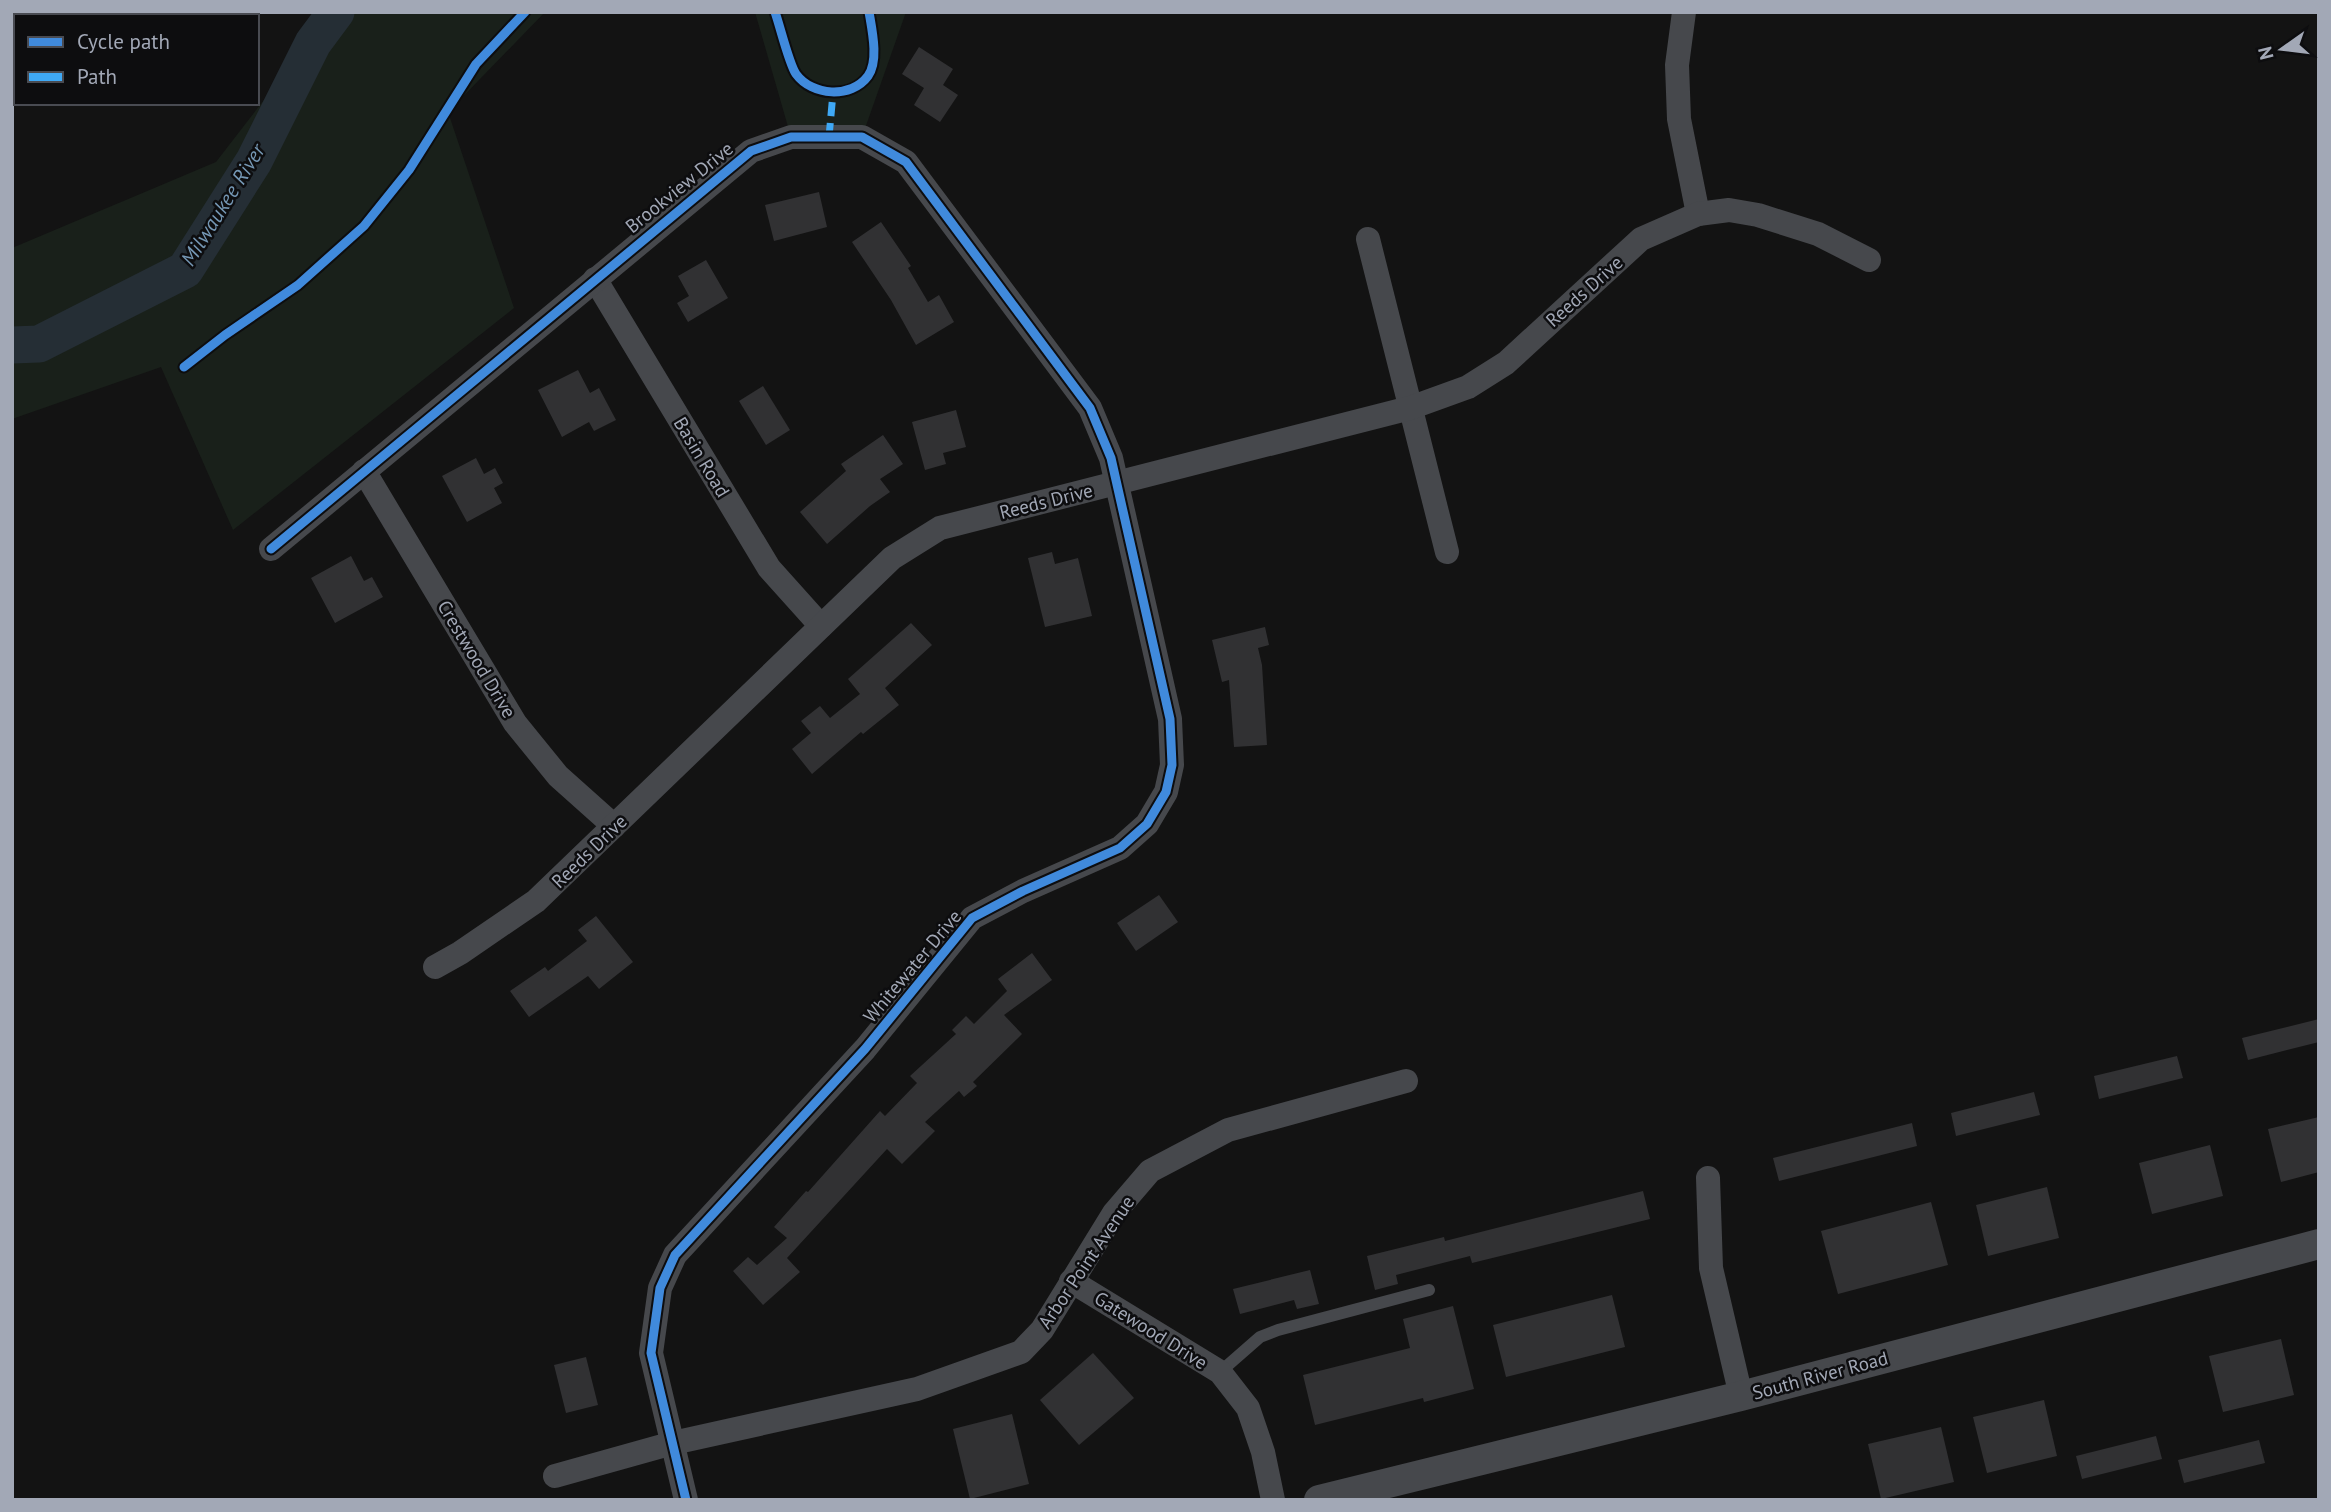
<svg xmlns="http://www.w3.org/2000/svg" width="2331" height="1512" font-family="'PT Sans',sans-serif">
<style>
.green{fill:#19201a}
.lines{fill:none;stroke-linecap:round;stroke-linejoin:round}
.river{stroke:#252e35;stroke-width:37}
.building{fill:#313133}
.service{stroke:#46484c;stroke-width:12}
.minor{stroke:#46484c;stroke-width:24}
.tertiary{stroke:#46484c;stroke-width:30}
.quiet{stroke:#3fa9f5;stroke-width:7;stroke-dasharray:14 7;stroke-linecap:butt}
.cycleway-casing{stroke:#0d0d0f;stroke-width:13}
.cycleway{stroke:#408adc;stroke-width:9}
.labels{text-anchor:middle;stroke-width:5;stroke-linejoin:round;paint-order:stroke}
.street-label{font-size:19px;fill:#a2a8b6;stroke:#0d0d0f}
.water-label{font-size:21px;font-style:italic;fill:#7597b4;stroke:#0d0d0f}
</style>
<rect width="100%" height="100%" fill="#131313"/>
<g class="green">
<polygon points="332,12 545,12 448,112 514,308 233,530 161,367 12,419 12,248 216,162"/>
<polygon points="755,12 906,12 862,137 791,137"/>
</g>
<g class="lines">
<polyline class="river" points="12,345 39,344 185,270 254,161 313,43 336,12"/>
</g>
<g class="building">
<polygon points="919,47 953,69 943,85 958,95 940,122 914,105 924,88 902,74"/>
<polygon points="819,192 827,227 774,241 765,205"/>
<polygon points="881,222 911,266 908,268 928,302 939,295 954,322 916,345 891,300 852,242"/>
<polygon points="706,260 728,298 688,322 677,303 689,296 678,276"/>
<polygon points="578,370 590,393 599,388 616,420 594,431 589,422 562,437 538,390"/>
<polygon points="763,386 790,430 766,445 739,401"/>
<polygon points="956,410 966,447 943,453 946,464 925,470 912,422"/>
<polygon points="883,435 903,464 880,479 890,492 870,506 827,544 800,512 846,471 841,464"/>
<polygon points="476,458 484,474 495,468 503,483 494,488 502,503 467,522 442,476"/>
<polygon points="1052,552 1055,564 1078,558 1092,616 1045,627 1028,558"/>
<polygon points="351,556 364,581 372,577 383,597 335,623 311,578"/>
<polygon points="911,623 932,645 885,688 899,705 863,734 861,732 812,774 792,749 811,733 801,721 820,706 830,718 860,694 848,679"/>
<polygon points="1265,627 1269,645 1258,648 1262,665 1267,745 1234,747 1229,680 1222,682 1212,640"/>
<polygon points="1159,895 1178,922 1136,951 1117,923"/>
<polygon points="596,916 633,962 599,989 588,976 529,1017 510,991 545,967 548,971 587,941 578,930"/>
<polygon points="1032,953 1052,980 1004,1015 1022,1034 973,1082 977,1086 964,1097 959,1091 925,1122 935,1131 902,1164 887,1149 787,1258 800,1272 763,1305 733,1271 748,1257 757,1265 787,1238 774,1227 806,1191 808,1192 880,1111 885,1116 917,1083 910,1076 956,1034 952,1030 966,1016 974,1024 1007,991 998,979"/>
<polygon points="2319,1019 2319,1042 2248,1060 2242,1038"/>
<polygon points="2177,1056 2183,1078 2099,1099 2094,1076"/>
<polygon points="2034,1092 2040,1115 1956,1136 1951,1113"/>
<polygon points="2319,1117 2319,1172 2281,1182 2268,1129"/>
<polygon points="1912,1123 1917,1146 1779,1181 1773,1158"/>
<polygon points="2210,1145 2223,1196 2152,1214 2139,1163"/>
<polygon points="2047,1187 2059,1238 1988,1256 1976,1205"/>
<polygon points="1643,1191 1650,1219 1472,1263 1470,1256 1396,1275 1398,1284 1375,1290 1367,1256 1444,1237 1445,1241"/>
<polygon points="1931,1202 1948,1265 1838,1294 1821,1231"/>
<polygon points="1310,1270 1319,1304 1297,1309 1294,1300 1240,1314 1233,1289"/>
<polygon points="1612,1295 1625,1347 1506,1377 1493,1325"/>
<polygon points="1453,1306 1474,1389 1424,1402 1423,1398 1315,1425 1303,1375 1410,1348 1403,1319"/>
<polygon points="2281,1339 2294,1395 2223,1412 2209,1356"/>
<polygon points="1093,1353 1134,1398 1079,1445 1040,1400"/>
<polygon points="586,1357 598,1405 566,1413 554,1365"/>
<polygon points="2044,1400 2057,1456 1987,1473 1973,1417"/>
<polygon points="1012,1414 1029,1484 970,1499 953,1429"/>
<polygon points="1941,1427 1954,1482 1881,1499 1868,1444"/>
<polygon points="2156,1436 2162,1459 2082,1479 2076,1456"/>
<polygon points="2259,1440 2265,1463 2184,1483 2178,1460"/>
</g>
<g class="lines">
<polyline class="service" points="1220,1372 1260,1337 1278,1330 1429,1290"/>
<g class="minor">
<polyline points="1684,12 1677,65 1679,119 1698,214"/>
<polyline points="1368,239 1447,552"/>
<polyline points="595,279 769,568 821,626"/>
<polyline points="364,471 515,723 558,776 614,826"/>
<polyline points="271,549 751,151 791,137 862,137 906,162 1090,408 1111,458 1170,719 1172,765 1166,792 1147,824 1120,848 1023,891 972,918 865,1049 675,1255 660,1288 651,1353 686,1500"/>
<polyline points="435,967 460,953 536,901 892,558 940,528 1410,408 1468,387 1506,363 1641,239 1698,214 1729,210 1758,215 1818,234 1869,260"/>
<polyline points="1708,1178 1711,1268 1741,1396"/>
<polyline points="1071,1281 1220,1372 1248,1408 1263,1452 1273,1500"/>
<polyline points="555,1476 673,1443 917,1389 1021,1352 1042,1330 1114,1213 1150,1171 1228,1130 1406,1081"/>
</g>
<polyline class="tertiary" points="1319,1500 1741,1396 2319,1244"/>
<polyline class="quiet" points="829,137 833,93"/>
<defs>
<g id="cycleway">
<path d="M775 12C780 26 789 64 796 74 812 96 851 99 868 76 879 61 872 30 869 12"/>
<polyline points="184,367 225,335 298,285 364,226 409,170 476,64 525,12"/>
<polyline points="271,549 751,151 791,137 862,137 906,162 1090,408 1111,458 1170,719 1172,765 1166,792 1147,824 1120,848 1023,891 972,918 865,1049 675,1255 660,1288 651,1353 686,1500"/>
</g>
</defs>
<use href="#cycleway" class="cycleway-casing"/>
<use href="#cycleway" class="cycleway"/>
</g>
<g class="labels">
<g class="street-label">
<text transform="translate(679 187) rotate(-39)" y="7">Brookview Drive</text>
<text transform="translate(1584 291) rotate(-42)" y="7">Reeds Drive</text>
<text transform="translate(702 457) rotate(59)" y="7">Basin Road</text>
<text transform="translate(1046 501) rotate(-14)" y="7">Reeds Drive</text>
<text transform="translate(477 659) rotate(59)" y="7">Crestwood Drive</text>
<text transform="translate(589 851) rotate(-44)" y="7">Reeds Drive</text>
<text transform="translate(912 966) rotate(-50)" y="7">Whitewater Drive</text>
<text transform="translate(1086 1262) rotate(-56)" y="7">Arbor Point Avenue</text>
<text transform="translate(1151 1330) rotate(32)" y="7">Gatewood Drive</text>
<text transform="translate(1820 1375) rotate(-15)" y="7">South River Road</text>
</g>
<g class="water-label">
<text transform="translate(223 205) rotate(-58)" y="7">Milwaukee River</text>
</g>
</g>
<rect width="2331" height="1512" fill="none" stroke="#a2a8b6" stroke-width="28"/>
<rect x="14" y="14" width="245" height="91" fill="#0d0d0f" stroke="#494b52" stroke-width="2"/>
<rect x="28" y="37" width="35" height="10" fill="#408adc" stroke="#494b52" stroke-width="2"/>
<text x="77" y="49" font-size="21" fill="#a2a8b6">Cycle path</text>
<rect x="28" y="72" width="35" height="10" fill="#3fa9f5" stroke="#494b52" stroke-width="2"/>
<text x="77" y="84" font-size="21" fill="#a2a8b6">Path</text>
<g transform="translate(2282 49) rotate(256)" stroke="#0d0d0f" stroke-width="5" paint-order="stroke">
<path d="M0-5L12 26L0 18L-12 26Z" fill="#a2a8b6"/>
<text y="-10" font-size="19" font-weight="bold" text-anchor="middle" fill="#a2a8b6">N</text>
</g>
</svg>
